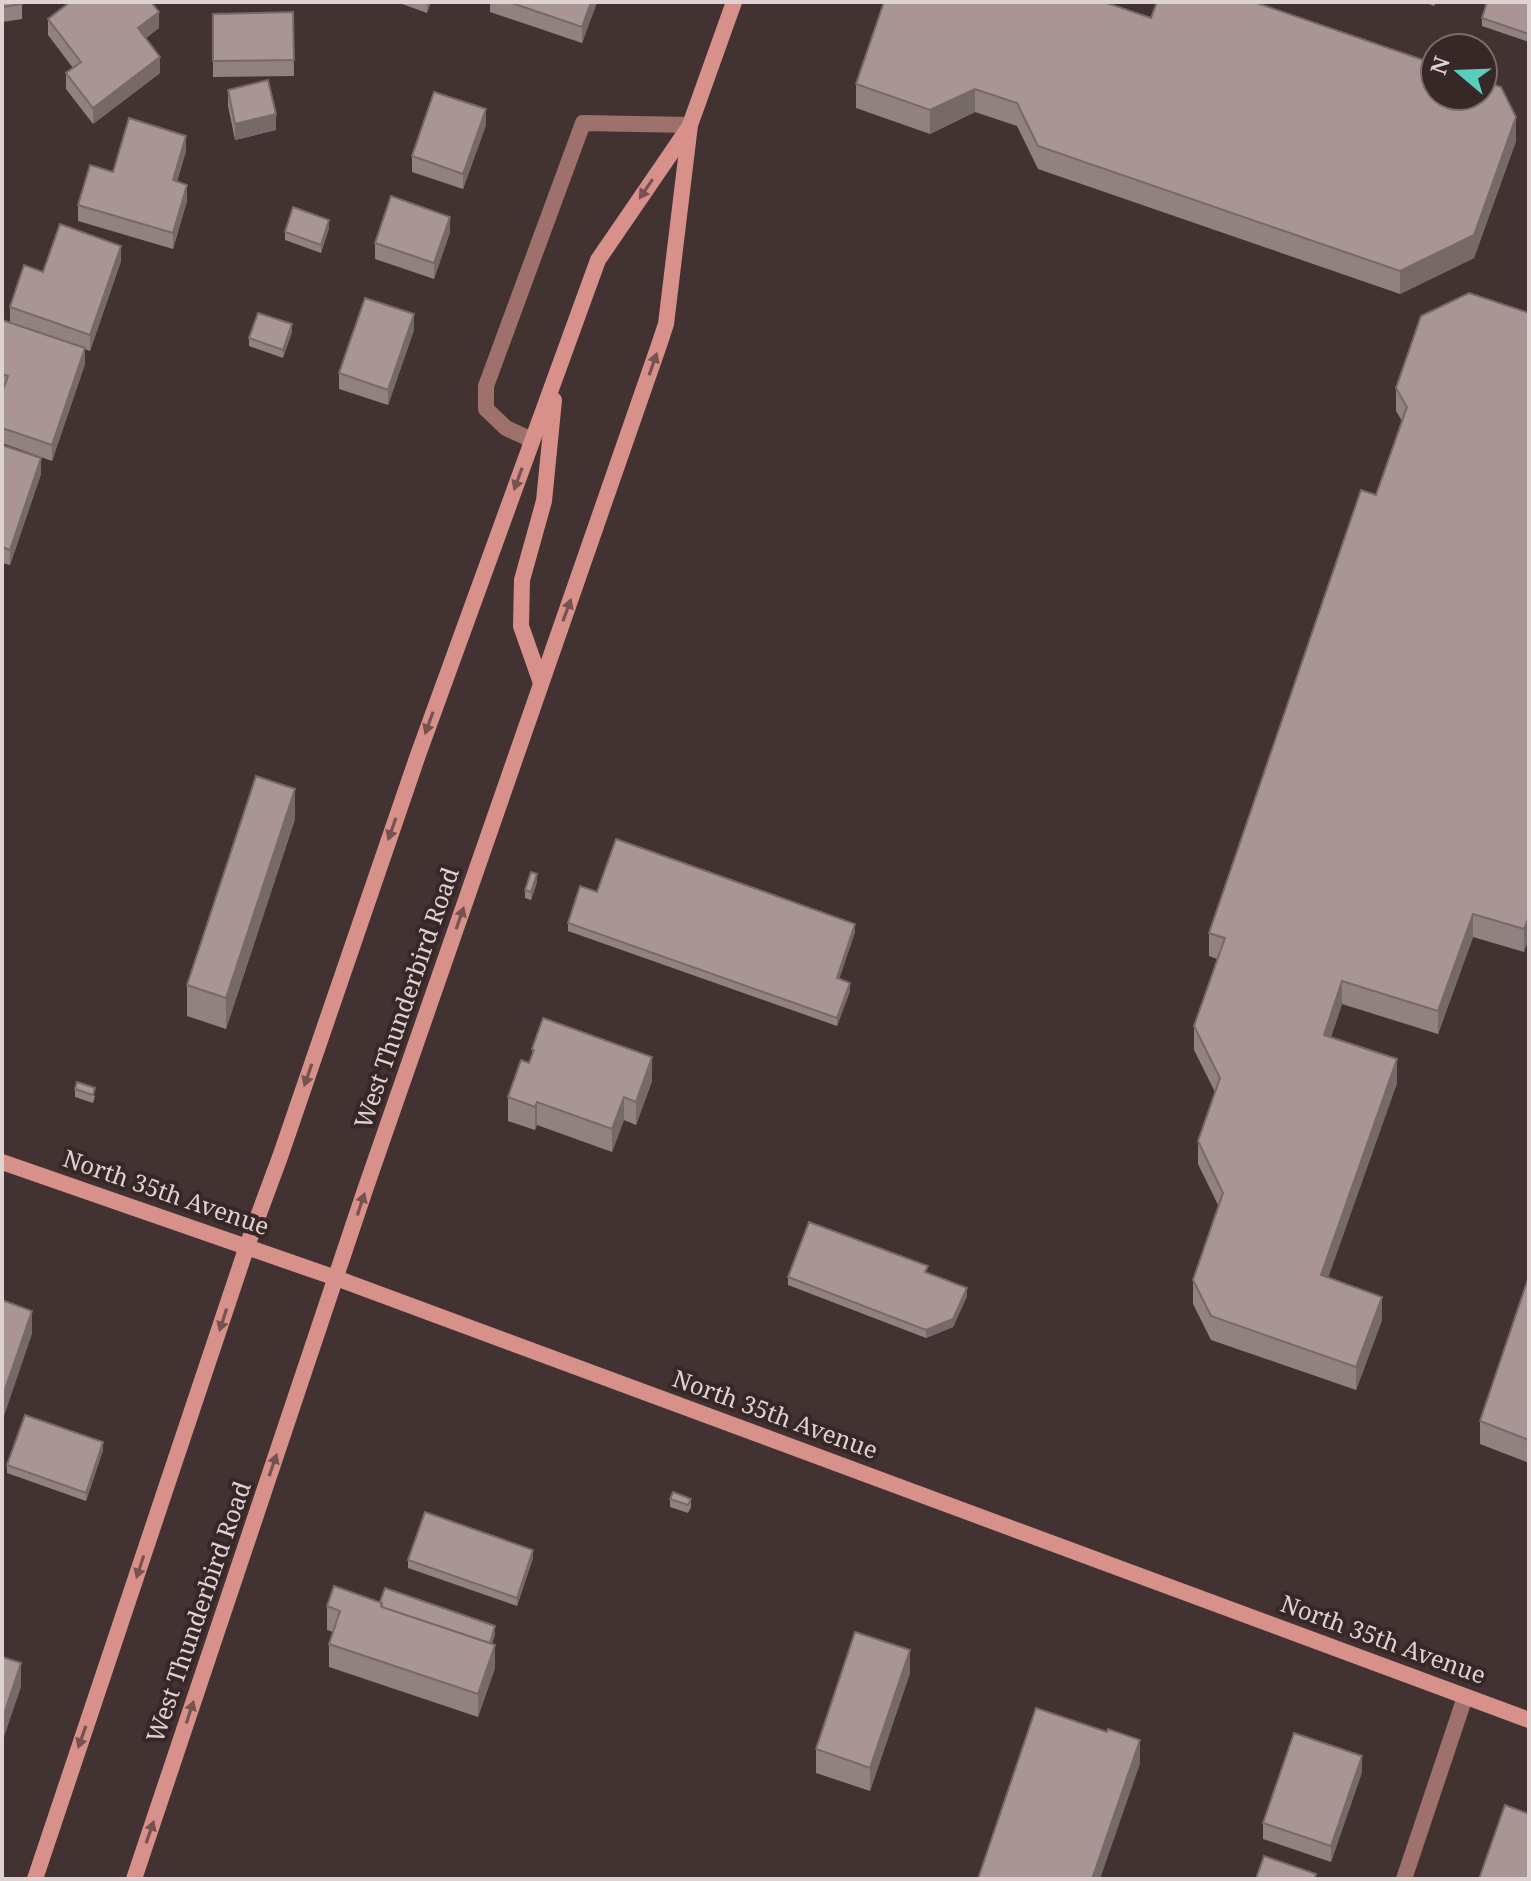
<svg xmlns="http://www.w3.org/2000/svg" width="1531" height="1881" font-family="'Noto Serif',serif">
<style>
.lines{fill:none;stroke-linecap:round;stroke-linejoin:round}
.street{stroke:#9e716c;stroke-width:16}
.secondary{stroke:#d8918a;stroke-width:16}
.wall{fill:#91817f}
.shaded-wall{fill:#766968}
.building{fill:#a99694;stroke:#766968;stroke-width:2}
.oneway{fill:#77524f}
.labels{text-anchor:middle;stroke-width:8;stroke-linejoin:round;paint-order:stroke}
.street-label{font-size:24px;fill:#ded3d2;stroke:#372827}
</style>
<rect width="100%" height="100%" fill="#423231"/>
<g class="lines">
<g class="street">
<polyline points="532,440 506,428 486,409 486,386 583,123 690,125"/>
<polyline points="1404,1879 1465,1697"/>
</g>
<g class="secondary">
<polyline points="541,683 521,626 522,580 544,501 554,400"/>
<polyline points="2,1162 336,1278 1529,1720"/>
<polyline points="35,1879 247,1246 280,1157 418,755 598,260 687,130"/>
<polyline points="134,1879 365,1190 658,348 666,324 690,125 734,2"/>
</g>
</g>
<g class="wall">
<polygon points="2,2 22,2 22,19 2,22"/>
<polygon points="402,2 431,2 427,13 402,4"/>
<polygon points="490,2 597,2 582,43 490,12"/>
<polygon points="884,2 1516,141 1474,258 1400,294 1038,169 1017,126 975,112 930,134 856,108 856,84"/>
<polygon points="1424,2 1436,2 1434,6"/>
<polygon points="1529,3 1529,42 1482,26 1482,18"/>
<polygon points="293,12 294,76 213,77 213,14"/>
<polygon points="48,19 159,28 146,38 160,73 93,124 66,89 66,73 73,68 48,35"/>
<polygon points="228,90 276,130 235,140 228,106"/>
<polygon points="486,125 463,189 412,172 412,156"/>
<polygon points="186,151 177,181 187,201 173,249 78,221 78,205 113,172"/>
<polygon points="329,228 321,253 285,240 285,232"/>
<polygon points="450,232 434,279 375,259 375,243"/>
<polygon points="121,261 90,351 85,349 85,364 52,461 2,443 2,320 10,323 10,307 43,272"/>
<polygon points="1529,313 1524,952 1473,937 1438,1034 1342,1004 1331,1037 1397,1083 1328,1277 1382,1320 1356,1390 1211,1340 1193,1304 1193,1280 1219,1207 1198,1164 1198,1141 1215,1092 1194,1050 1194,1026 1217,959 1209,956 1209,933 1376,495 1402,421 1396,411 1396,388"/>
<polygon points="414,330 388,405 339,389 339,373"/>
<polygon points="292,332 283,358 249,346 249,338"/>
<polygon points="2,445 41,474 10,565 2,563"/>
<polygon points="295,819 226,1029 187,1016 187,985"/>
<polygon points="537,882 531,900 525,898 525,890"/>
<polygon points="597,892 855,932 839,979 850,991 837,1026 568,931 568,923"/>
<polygon points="532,1049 652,1081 636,1125 624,1120 612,1152 537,1125 535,1130 508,1121 508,1097 529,1063 532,1056"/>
<polygon points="77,1082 95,1096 93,1103 75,1097 75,1089"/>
<polygon points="928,1273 967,1296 953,1327 926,1338 788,1285 788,1277"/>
<polygon points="1529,1276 1529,1463 1480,1444 1480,1421"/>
<polygon points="103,1450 86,1501 7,1473 7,1465"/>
<polygon points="670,1499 691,1499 691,1507 688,1513 670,1507"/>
<polygon points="533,1558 517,1606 408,1568 408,1560"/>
<polygon points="380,1602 495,1634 492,1644 495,1668 478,1717 329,1667 329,1644 333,1632 327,1630 327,1606"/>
<polygon points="910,1673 870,1791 816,1773 816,1749"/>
<polygon points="1362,1772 1331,1862 1263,1839 1263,1823"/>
</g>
<g class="shaded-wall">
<polygon points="427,2 431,2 427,13"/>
<polygon points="591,2 597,2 582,43 582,27"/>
<polygon points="159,12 159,28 138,44 138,28"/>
<polygon points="160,57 160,73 93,124 93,108"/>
<polygon points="975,89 975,112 930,134 930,110"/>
<polygon points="486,109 486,125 463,189 463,174"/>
<polygon points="276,114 276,130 235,140 235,124"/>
<polygon points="1516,117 1516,141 1474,258 1400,294 1400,271"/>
<polygon points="186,136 186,151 173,196 173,180"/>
<polygon points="187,185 187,201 173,249 173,233"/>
<polygon points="450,217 450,232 434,279 434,263"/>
<polygon points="329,220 329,228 321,253 321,245"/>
<polygon points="121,246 121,261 90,351 90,335"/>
<polygon points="414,314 414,330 388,405 388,390"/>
<polygon points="292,324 292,332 283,358 283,350"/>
<polygon points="85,348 85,364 52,461 52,445"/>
<polygon points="41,458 41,474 10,565 10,550"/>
<polygon points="295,789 295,819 226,1029 226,998"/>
<polygon points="537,874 537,882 531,900 531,892"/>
<polygon points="1473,914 1473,937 1438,1034 1438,1011"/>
<polygon points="1529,916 1529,939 1524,952 1524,929"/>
<polygon points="855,924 855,932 837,986 837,978"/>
<polygon points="1342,981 1342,1004 1324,1058 1324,1035"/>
<polygon points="850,983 850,991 837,1026 837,1018"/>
<polygon points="652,1057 652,1081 636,1125 636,1102"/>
<polygon points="1397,1059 1397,1083 1321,1298 1321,1275"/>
<polygon points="624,1097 624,1120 612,1152 612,1129"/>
<polygon points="537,1102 537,1125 535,1130 535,1107"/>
<polygon points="967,1288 967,1296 953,1327 926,1338 926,1330"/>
<polygon points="1382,1297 1382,1320 1356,1390 1356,1367"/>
<polygon points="32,1311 32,1334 2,1422 2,1398"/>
<polygon points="103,1442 103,1450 86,1501 86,1493"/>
<polygon points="533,1550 533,1558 517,1606 517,1598"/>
<polygon points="495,1626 495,1634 487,1658 487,1650"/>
<polygon points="495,1645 495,1668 478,1717 478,1694"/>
<polygon points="910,1650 910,1673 870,1791 870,1768"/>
<polygon points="21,1663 21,1687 2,1743 2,1720"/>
<polygon points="1140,1740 1140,1764 1100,1879 1092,1879"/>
<polygon points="1362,1756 1362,1772 1331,1862 1331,1846"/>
</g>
<g class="building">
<polygon points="2,2 22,2 22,4 2,7"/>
<polygon points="70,2 151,2 159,12 138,28 160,57 93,108 66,73 81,62 48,19"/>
<polygon points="509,2 591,2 582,27"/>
<polygon points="884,2 1104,2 1151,18 1157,2 1254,2 1435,64 1435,96 1483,96 1483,81 1501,87 1516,117 1474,235 1400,271 1038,146 1017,103 975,89 930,110 856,84"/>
<polygon points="1487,2 1529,3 1529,34 1482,18"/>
<polygon points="293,12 294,60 213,61 213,14"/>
<polygon points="268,80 276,114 235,124 228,90"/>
<polygon points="434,92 486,109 463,174 412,156"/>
<polygon points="129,118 186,136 173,180 187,185 173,233 78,205 90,165 113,172"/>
<polygon points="391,196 450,217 434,263 375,243"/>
<polygon points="293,207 329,220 321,245 285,232"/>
<polygon points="60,224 121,246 90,335 10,307 24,265 43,272"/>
<polygon points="1469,293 1529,313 1529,916 1524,929 1473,914 1438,1011 1342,981 1324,1035 1397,1059 1321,1275 1382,1297 1356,1367 1211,1316 1193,1280 1223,1193 1198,1141 1220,1078 1194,1026 1225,938 1209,933 1361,490 1376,495 1407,407 1396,388 1421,316"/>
<polygon points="365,298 414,314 388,390 339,373"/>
<polygon points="258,313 292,324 283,350 249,338"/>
<polygon points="2,320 85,348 52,445 2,428 2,392 8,376 2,374"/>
<polygon points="2,445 41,458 10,550 2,547"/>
<polygon points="256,776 295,789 226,998 187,985"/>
<polygon points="616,839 855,924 837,978 850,983 837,1018 568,923 580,886 597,892"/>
<polygon points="531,872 537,874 531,892 525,890"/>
<polygon points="543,1018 652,1057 636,1102 624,1097 612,1129 537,1102 535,1107 508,1097 521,1060 529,1063 534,1050 532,1049"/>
<polygon points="77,1082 95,1088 93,1095 75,1089"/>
<polygon points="809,1222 928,1266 925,1272 967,1288 953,1319 926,1330 788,1277"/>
<polygon points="1529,1276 1529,1440 1480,1421"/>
<polygon points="2,1300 32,1311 2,1398"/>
<polygon points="25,1415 103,1442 86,1493 7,1465"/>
<polygon points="673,1492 691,1499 688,1505 670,1499"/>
<polygon points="425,1512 533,1550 517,1598 408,1560"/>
<polygon points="334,1586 382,1603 381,1606 495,1645 478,1694 329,1644 340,1611 327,1606"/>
<polygon points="385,1588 495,1626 490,1643 382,1607 382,1603 380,1602"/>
<polygon points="855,1632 910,1650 870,1768 816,1749"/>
<polygon points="2,1657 21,1663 2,1720"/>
<polygon points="1036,1708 1107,1732 1108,1729 1140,1740 1092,1879 978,1879"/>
<polygon points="1294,1733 1362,1756 1331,1846 1263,1823"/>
<polygon points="1505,1805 1529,1814 1529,1879 1479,1879"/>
<polygon points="1264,1856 1316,1874 1314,1879 1256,1879"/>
</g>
<defs><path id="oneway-solid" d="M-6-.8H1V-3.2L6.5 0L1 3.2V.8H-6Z" transform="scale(2)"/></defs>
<g class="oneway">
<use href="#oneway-solid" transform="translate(646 189) rotate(124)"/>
<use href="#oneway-solid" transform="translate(653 364) rotate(-71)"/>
<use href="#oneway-solid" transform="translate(518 479) rotate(110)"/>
<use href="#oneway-solid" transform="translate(567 610) rotate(-70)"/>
<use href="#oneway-solid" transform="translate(429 723) rotate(110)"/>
<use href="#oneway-solid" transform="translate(392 829) rotate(109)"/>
<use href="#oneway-solid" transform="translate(460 918) rotate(-71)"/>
<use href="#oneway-solid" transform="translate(308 1075) rotate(109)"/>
<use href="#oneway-solid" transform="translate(361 1204) rotate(-72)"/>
<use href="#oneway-solid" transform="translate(223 1320) rotate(108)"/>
<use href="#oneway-solid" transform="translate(273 1465) rotate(-71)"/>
<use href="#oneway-solid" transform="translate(140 1567) rotate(108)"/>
<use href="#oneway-solid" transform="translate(190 1712) rotate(-72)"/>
<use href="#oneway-solid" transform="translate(82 1737) rotate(109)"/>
<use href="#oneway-solid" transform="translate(150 1832) rotate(-71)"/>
</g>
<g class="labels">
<g class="street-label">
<text transform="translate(407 998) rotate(-71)" y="8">West Thunderbird Road</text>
<text transform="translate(166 1193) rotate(19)" y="8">North 35th Avenue</text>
<text transform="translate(775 1415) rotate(20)" y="8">North 35th Avenue</text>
<text transform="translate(199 1612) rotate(-71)" y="8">West Thunderbird Road</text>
<text transform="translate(1383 1640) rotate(20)" y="8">North 35th Avenue</text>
</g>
</g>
<rect width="1531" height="1881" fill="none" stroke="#ded3d2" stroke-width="8"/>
<g transform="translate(1459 72) rotate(289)"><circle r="38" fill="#372827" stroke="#7a6c6b" stroke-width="2"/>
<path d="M0-6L14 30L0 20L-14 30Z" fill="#5acebd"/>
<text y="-12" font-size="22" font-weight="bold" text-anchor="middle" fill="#ded3d2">N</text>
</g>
</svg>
